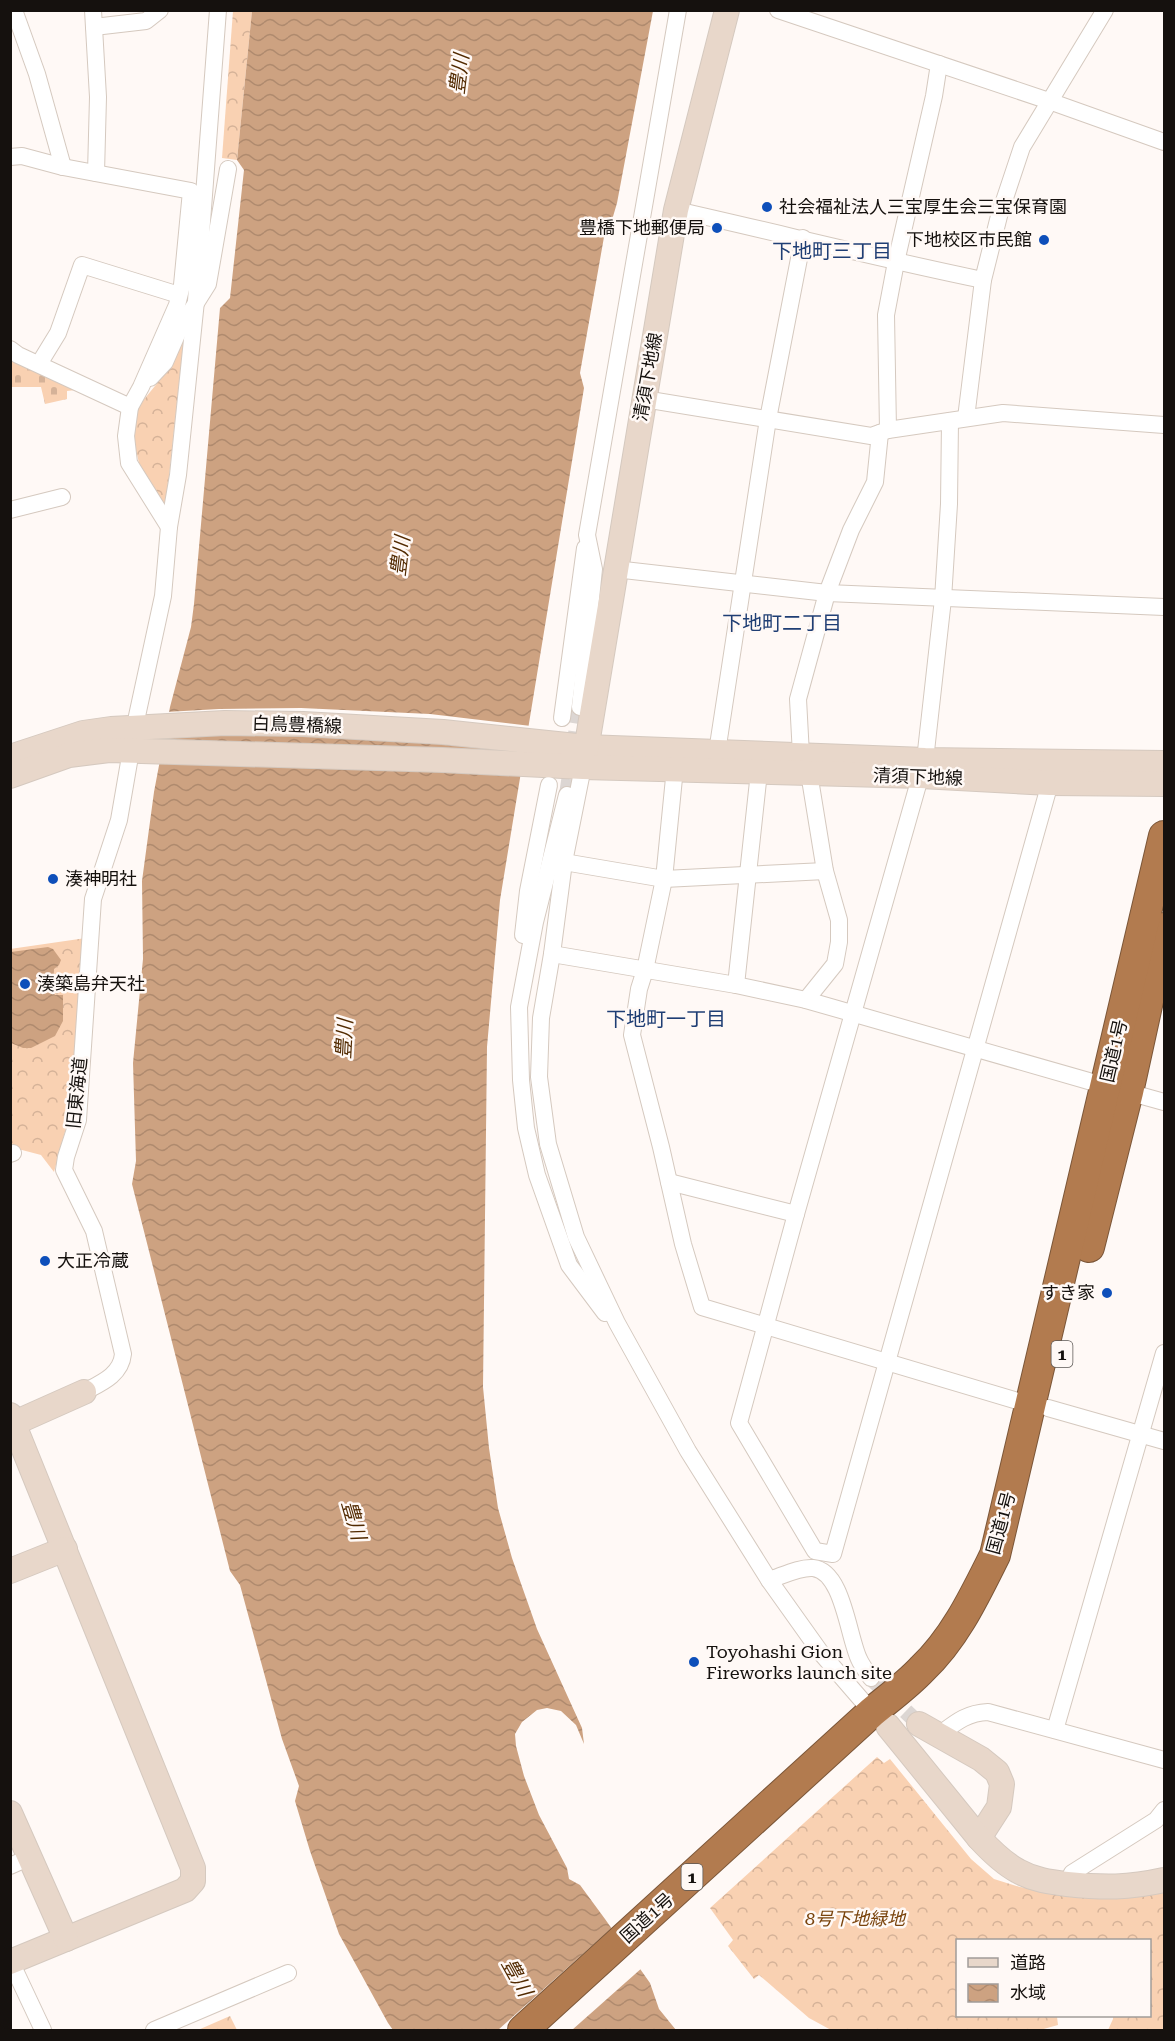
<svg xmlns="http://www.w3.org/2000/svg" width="1175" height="2041" font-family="'Roboto Serif','Noto Sans JP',serif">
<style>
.forest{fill:url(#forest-crowns)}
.cemetery{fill:url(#cemetery-stones)}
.water{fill:url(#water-waves)}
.pier{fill:#fff9f6}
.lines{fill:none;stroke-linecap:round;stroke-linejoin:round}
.street-tunnel{stroke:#dcd6d3;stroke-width:16;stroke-dasharray:16 8;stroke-linecap:butt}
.street-casing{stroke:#d5c9bf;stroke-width:18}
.secondary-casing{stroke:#d5c9bf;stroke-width:26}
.highway-casing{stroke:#7b5638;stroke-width:32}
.street{stroke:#fff;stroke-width:16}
.secondary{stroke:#e8d7ca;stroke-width:24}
.highway{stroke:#b27b4f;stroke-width:30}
.poi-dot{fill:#0e4fba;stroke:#fff9f6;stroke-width:2}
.labels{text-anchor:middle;stroke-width:5;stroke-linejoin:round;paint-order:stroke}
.shield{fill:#fff9f6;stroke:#5b5754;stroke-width:1.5}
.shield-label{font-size:16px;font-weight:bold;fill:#15110e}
.poi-label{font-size:18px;fill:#15110e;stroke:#fff9f6;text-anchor:start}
.street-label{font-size:18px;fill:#15110e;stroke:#fff9f6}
.park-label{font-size:18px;font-style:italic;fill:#7a440d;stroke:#fff9f6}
.water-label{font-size:20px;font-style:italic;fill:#522a00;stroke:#fff9f6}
.neighbourhood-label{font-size:20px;fill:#1f3e74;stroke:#fff9f6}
</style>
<defs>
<pattern id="forest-crowns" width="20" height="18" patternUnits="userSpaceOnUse" patternTransform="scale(1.5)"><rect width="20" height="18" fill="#f9d1b2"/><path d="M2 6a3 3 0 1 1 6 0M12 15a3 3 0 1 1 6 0" fill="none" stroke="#d5b298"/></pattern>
<pattern id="cemetery-stones" width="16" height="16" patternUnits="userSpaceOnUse" patternTransform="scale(1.5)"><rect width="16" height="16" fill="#f9d1b2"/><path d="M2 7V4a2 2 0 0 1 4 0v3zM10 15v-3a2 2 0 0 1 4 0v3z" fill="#d5b298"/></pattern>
<pattern id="water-waves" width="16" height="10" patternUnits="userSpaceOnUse" patternTransform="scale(1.5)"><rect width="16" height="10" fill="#cda281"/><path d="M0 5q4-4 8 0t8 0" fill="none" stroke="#af8a6e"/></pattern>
</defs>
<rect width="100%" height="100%" fill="#fff9f6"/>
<g class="forest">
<polygon points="233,11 252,11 237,160 222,158"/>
<polygon points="184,338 166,505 162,505 139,463 133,438 137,408 168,370"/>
<polygon points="86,938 71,1110 54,1172 41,1155 22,1150 11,1150 10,949"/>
<polygon points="877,1757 884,1763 890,1759 971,1859 994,1879 1020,1887 1058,1893 1164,1888 1164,2030 1108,2030 1113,2019 1113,2016 1150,2016 1150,1940 958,1940 958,2016 1063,2016 1057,2017 1058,2025 1040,2030 831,2030 809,2018 759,1975 754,1979 728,1946 733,1940 710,1908"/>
<polygon points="230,2016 237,2030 198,2030"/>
</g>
<polygon class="cemetery" points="10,357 76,390 67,391 67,399 45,404 41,387 11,387"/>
<g class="water">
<polygon points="252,11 653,11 617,203 612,220 604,237 580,373 584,388 500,900 487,1047 483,1387 489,1448 498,1508 512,1558 537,1629 582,1728 584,1744 576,1725 561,1711 547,1708 537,1710 522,1722 515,1734 516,1746 524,1776 539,1815 567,1868 569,1879 580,1885 605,1919 650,1983 659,2009 676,2030 393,2030 388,2023 339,1934 310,1851 295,1801 299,1786 282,1739 240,1585 230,1571 132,1184 136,1161 133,1063 143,959 142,881 154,792 170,707 191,627 194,604 220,308 230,298 244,170 237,160"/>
<polygon points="48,947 53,949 61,960 59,965 54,969 53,993 55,995 63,995 63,1021 55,1036 31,1048 23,1048 11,1043 11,952"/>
</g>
<g class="pier">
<polygon points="301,708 430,714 531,726 527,750 438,740 305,734 162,735 166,712 219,709"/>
<polygon points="614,1926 643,1967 572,2030 498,2030"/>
</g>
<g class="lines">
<g class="street-tunnel">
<polyline points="567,795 580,707"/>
<polyline points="871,1678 919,1724"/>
</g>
<defs>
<g id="street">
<polyline points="14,10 37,74 63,167"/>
<polyline points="93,10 98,97 96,173"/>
<polyline points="778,10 1049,101 1164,142"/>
<polyline points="94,27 146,21 160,10"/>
<polyline points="10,157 22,156 63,167 191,191 182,285 177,305 141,387 130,407 126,436 129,463 169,527"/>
<path d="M676 210C779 233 880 259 983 280"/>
<polyline points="10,349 18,355 130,407"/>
<polyline points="39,364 58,333 82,265 179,295"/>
<polyline points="150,378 165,362 179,330 208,284 228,169"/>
<polyline points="644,399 871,436 888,430 1003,413 1164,425"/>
<polyline points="966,418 983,280 999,216 1022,147 1105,10"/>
<polyline points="950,421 949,504 943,599 925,760 796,1214 739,1423 815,1551 833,1554 1050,783"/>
<polyline points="888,430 886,315 896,262 934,96 939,64"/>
<polyline points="10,510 62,497"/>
<polyline points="615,569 827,593 1164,607"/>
<polyline points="580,707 594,569 587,535 678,10"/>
<polyline points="562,718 585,548"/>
<polyline points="717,752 768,419 803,238"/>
<polyline points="801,755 798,699 827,593 851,530 875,482 880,433"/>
<polyline points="583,767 564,862 552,954 541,1018 539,1077 548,1144 576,1237 617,1323 688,1451 769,1580 821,1653 872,1712"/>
<polyline points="675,768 664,879 645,970 639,989 632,1035 661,1147 683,1244 702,1307 1031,1405"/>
<polyline points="567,795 535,922 519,1007 521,1080 526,1128 537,1175 569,1265 605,1313"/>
<polyline points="564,862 664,879 825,871"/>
<polyline points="523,935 528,891 549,785"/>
<polyline points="552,954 736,985 806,1000 1106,1086"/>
<polyline points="736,985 759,772"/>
<polyline points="806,1000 835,964 839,942 839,920 825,871 809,773"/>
<polyline points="1128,1092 1164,1102"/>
<polyline points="10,1154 13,1153"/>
<polyline points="669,1182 796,1214"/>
<path d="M84 1392C101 1383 121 1375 123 1354L94 1231 64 1170 66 1157 78 1120 93 899 119 820 137 716 163 596 169 527 178 475 196 301 218 10"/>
<polyline points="1048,1408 1164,1441"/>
<path d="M769 1580C782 1576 799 1567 813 1568 843 1571 848 1636 859 1659 862 1666 867 1672 871 1678"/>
<polyline points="1055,1730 1164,1353"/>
<path d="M939 1735C955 1723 966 1713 988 1712L1164 1760"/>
<polyline points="10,1866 30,1857"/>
<polyline points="1067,1884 1072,1873 1156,1820 1164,1810"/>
<polyline points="11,1962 43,2030"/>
<polyline points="154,2030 288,1973"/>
</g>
<g id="secondary">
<polyline points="10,757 83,733 111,729 225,723 303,724 443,732 586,747 925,760 1164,763"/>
<polyline points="584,762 676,210 727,10"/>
<polyline points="10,776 69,755 109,750 442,760 583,767 921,776 1050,783 1164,784"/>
<polyline points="10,1415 193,1868 193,1881 185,1890 10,1962"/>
<polyline points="10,1425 84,1392"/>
<polyline points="10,1571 65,1549"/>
<polyline points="919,1724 981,1759 997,1772 1002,1784 999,1807 979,1838"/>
<path d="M888 1726 979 1838C991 1851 1003 1863 1018 1871 1034 1880 1050 1882 1067 1884 1104 1888 1128 1888 1164 1880"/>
<polyline points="10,1813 66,1939"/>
</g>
<g id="highway">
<polyline points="1089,1247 1128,1092 1164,928"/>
<path d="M523 2030 872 1712C889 1698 907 1685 922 1669 955 1638 975 1595 995 1555L1164 836"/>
</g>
</defs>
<use href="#street" class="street-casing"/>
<use href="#secondary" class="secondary-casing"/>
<use href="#highway" class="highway-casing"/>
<use href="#street" class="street"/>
<use href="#secondary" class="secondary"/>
<use href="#highway" class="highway"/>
</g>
<g class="poi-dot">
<circle cx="767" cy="207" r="6"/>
<circle cx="717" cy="228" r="6"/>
<circle cx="1044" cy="240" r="6"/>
<circle cx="53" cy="879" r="6"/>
<circle cx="25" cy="984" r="6"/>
<circle cx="45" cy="1261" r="6"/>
<circle cx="1107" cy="1293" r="6"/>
<circle cx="694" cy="1662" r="6"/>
</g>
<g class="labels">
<g class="shield">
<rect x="1051.5" y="1341" width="21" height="26" rx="4.5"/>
<rect x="681.5" y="1864" width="21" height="26" rx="4.5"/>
</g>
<g class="shield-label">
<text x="1062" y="1360">1</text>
<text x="692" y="1883">1</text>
</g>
<g class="poi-label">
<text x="779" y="213">社会福祉法人三宝厚生会三宝保育園</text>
<text x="705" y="234" text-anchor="end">豊橋下地郵便局</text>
<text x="1032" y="246" text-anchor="end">下地校区市民館</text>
<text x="65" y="885">湊神明社</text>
<text x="37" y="990">湊築島弁天社</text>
<text x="57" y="1267">大正冷蔵</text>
<text x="1095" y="1299" text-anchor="end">すき家</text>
<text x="706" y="1658">Toyohashi Gion<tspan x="706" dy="21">Fireworks launch site</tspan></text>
</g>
<g class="street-label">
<text transform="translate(648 377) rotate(-80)" y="6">清須下地線</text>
<text transform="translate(297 725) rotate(2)" y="6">白鳥豊橋線</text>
<text transform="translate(918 777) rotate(2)" y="6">清須下地線</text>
<text transform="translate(1114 1051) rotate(-77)" y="6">国道1号</text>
<text transform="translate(77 1093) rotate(-84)" y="6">旧東海道</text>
<text transform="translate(1001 1523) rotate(-75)" y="6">国道1号</text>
<text transform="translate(647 1918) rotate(-42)" y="6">国道1号</text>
</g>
<g class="park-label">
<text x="855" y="1925">8号下地緑地</text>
</g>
<g class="water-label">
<text transform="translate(459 74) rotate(-83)" y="7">豊川</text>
<text transform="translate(400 556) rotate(-83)" y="7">豊川</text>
<text transform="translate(344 1039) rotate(-87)" y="7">豊川</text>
<text transform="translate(354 1520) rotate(74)" y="7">豊川</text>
<text transform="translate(517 1977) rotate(61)" y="7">豊川</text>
</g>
<g class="neighbourhood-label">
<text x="832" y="258">下地町三丁目</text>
<text x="782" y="630">下地町二丁目</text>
<text x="666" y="1026">下地町一丁目</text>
</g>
</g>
<rect width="1175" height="2041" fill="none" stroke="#15110e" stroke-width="24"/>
<rect x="956" y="1939" width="195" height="78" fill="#fff9f6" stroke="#a19c99" stroke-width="1.5"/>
<rect x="968" y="1958" width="30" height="9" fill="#e8d7ca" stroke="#a19c99" stroke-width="1.5"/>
<text x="1010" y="1969" font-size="18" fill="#15110e">道路</text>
<rect x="968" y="1984" width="30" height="18" fill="url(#water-waves)" stroke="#a19c99" stroke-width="1.5"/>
<text x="1010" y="1999" font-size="18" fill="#15110e">水域</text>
</svg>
